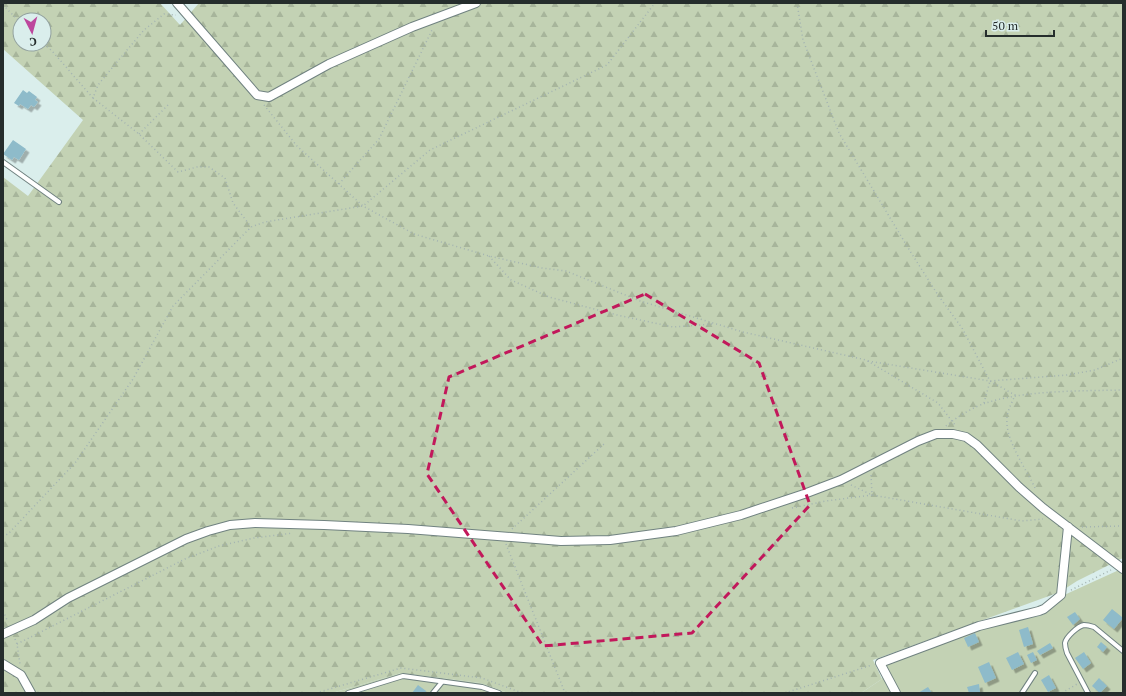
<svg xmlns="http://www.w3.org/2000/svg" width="1126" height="696" font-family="'PT Serif',serif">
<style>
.green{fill:#c3d2b4}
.forest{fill:url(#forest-firs);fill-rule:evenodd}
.building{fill:#8ebbca;filter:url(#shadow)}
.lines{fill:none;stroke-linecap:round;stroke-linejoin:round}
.lane-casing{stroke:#708280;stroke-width:6}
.street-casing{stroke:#708280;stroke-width:10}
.path{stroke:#a3b3b1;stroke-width:1.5;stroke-dasharray:1 3;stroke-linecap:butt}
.lane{stroke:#fff;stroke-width:4}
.street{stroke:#fff;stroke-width:8}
.marked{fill:none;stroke:#c2185b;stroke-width:3;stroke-dasharray:8 5;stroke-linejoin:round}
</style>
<defs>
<pattern id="forest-firs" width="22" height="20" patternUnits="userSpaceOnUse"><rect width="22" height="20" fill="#c3d2b4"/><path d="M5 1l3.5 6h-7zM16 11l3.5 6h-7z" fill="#a7b59b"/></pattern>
<filter id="shadow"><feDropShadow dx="3.5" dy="3.5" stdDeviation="0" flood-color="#0004"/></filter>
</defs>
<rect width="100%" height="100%" fill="#daeeec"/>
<g class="green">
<polygon points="1119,570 1123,573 1123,693 861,693 882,679 886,665 978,629 1043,615 1062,596"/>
<polygon points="401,673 480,683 508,693 332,693"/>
</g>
<path class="forest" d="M3 3H160L180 25 199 3H1123V558L1077 581 1060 592 873 660 882 679 861 693H508L480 683 401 673 332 693H3V177L28 196 83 120 3 49ZM20 20H44V44H20Z"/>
<g class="building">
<polygon points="23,90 27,93 29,91 37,97 35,100 38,102 34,107 31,105 28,109 20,104 19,106 14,103"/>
<polygon points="13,140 26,149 19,160 14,157 12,160 3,154"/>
<polygon points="1112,609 1123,618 1114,629 1103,620"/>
<polygon points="1075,612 1080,619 1073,625 1067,617"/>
<polygon points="1028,627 1033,644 1024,647 1019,630"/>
<polygon points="975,633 979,642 968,647 964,638"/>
<polygon points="1101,642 1107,647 1103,652 1097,647"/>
<polygon points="1050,643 1053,648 1040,655 1037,651"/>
<polygon points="1018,652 1024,664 1012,670 1006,658"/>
<polygon points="1033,652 1037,660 1031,663 1027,655"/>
<polygon points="1084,652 1091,663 1083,669 1075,658"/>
<polygon points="989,662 996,678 985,683 978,667"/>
<polygon points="1049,675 1056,688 1048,692 1041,680"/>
<polygon points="1099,678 1107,686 1100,693 1092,686"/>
<polygon points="979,684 980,692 969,693 967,687"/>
<polygon points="418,685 426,691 425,693 412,693"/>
<polygon points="928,687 932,693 918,693"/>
</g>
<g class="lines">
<defs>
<g id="lane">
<polyline points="3,162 59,202"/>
<polyline points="348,693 403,676 482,687 499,693"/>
<polyline points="433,693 442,682"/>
<polyline points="1022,693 1035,673"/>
<path d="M1088 693 1067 653C1066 650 1065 647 1065 643 1066 637 1078 626 1084 625 1088 625 1091 626 1094 627L1123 651"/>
</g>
<g id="street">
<polyline points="177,3 257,95 269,97 329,64 412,27 476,3"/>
<polyline points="3,634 34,620 68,598 186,539 208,531 230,525 255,523 324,525 408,529 561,541 610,540 676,531 741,515 804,494 841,480 918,441 936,434 953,434 966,437 977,445 1019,487 1043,508 1123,569"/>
<polyline points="3,664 21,675 31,693"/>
<polyline points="896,693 880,663 979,626 1039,611 1044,609 1061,595 1068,527"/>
</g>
</defs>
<use href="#lane" class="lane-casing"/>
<use href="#street" class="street-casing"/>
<g class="path">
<path d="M797 3 803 40 839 133 910 251 938 295 962 328 990 381 1015 395C1012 403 1007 411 1007 419 1005 440 1027 470 1036 490"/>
<polyline points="3,5 20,22"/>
<polyline points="44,44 52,51 93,98 98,85 117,62 144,30 164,14 176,15"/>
<polyline points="93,98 139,134 178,172 197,167 209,167 225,178 233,203 251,227"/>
<polyline points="264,105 297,146 363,206 414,234 489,256 542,268 566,271 640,301 743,332 866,360 938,403 955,425"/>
<polyline points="139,134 168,105"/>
<polyline points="339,184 379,139 433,28"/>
<polyline points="489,256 511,280 549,297 617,315 673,327 713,324"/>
<polyline points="868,361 990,381 1067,375 1095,370 1123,358"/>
<polyline points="984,403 990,381"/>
<path d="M946 426C955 418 975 406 986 403 1026 390 1080 391 1123 390"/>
<polyline points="851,485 872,495 1022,521 1043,519"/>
<polyline points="792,508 826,501 872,495 871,475"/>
<polyline points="1082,527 1123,526"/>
<polyline points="512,529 604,444"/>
<polyline points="3,537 9,533 75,463 133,379 173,306 251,227 265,222 363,206 430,150 607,65 655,3"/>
<polyline points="506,544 565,693"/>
<polyline points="1071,590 1111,570"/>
<polyline points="3,611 8,622"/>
<polyline points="15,639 17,644 20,664"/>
<polyline points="17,644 185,559 219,546 254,538 293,533"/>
<polyline points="316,693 401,668 482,678 522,693"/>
<polyline points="785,693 872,665"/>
<polyline points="1062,693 1077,684"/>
</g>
<use href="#lane" class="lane"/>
<use href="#street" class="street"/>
</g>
<path class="marked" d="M645 294 759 363 810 505 692 633 543 646 427 474 449 377Z"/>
<rect width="1126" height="696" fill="none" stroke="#252d2c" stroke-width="8"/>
<g transform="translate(32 32) rotate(174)"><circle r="19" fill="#daeeec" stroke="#92a19f"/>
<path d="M0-3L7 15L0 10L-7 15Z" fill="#bd479d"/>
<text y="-6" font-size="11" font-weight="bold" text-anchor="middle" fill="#252d2c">С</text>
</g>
<path d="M986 30v6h68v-6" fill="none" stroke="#252d2c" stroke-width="2"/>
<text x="992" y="30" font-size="12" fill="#252d2c" stroke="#daeeec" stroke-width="3" paint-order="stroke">50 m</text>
</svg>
